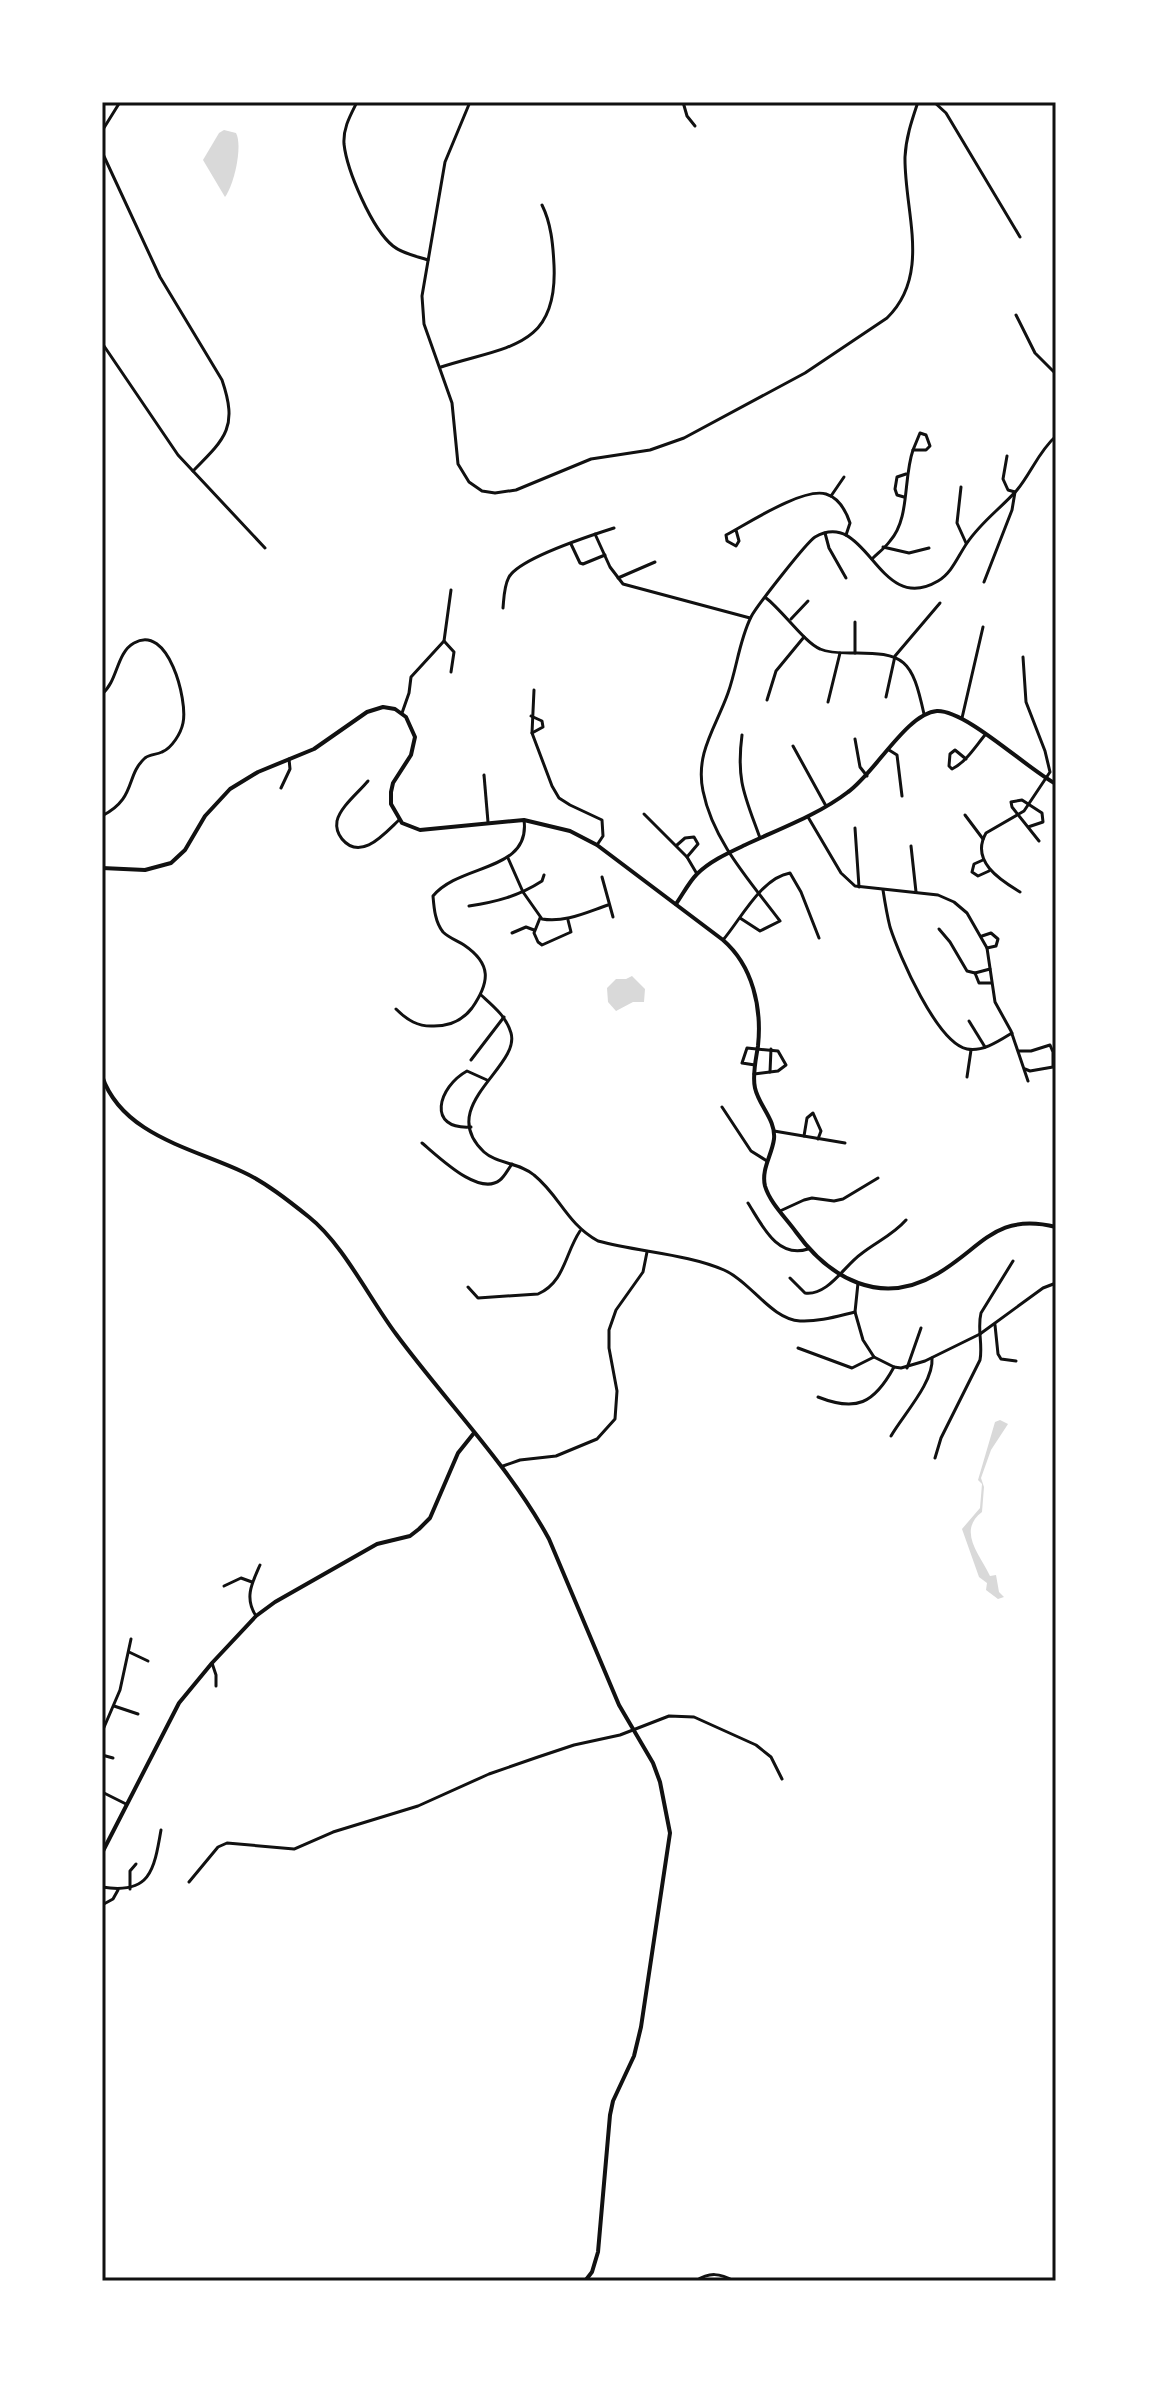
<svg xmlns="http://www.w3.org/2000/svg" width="1158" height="2383" font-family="'Alegreya Sans',sans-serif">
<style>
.water{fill:#d9d9d9}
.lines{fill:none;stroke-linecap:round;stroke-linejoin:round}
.minor{stroke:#111;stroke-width:3}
.tertiary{stroke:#111;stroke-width:4}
.neatline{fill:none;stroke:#111;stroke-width:3}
</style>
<rect width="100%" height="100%" fill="#fff"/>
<g class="water">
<path d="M224 130 236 133C243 146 234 185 225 197L203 160 219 133Z"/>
<polygon points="632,976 645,989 644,1002 633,1002 616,1011 608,1002 607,988 616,979 626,979"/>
<path d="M1000 1420 1008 1424 991 1450 981 1478 984 1487 982 1512C957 1531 980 1555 990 1576L996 1575 999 1592 1004 1597 998 1599 986 1590 987 1583 979 1577 962 1529 980 1508 982 1484 978 1480 995 1422Z"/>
</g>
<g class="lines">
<g class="minor">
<path d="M357 102C350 116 343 128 344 144 347 171 372 229 393 246 403 254 416 256 428 260"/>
<path d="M470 102 445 162 422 296 424 324 452 403 458 464 469 482 482 491 495 493 516 490 591 459 650 450 684 438 805 373 887 318C932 274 904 211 905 157 906 137 912 120 918 102"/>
<polyline points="683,102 687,116 695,126"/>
<polyline points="934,102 946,113 1020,237"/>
<polyline points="102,131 120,102"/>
<path d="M102 152 160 277 222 380C238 427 226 438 193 471"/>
<polyline points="1016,315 1035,353 1056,374"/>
<polyline points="102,343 178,455 265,548"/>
<path d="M441 367C506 346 558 349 554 265 553 244 551 223 542 205"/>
<polygon points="920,433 926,435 930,446 926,450 913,450"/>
<polyline points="961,487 957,523 966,543"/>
<polyline points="1056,495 1056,494"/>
<polyline points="831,496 844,477"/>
<polyline points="904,497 897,495 895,489 897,477 906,474"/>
<path d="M736 530 739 541 736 546 727 541 726 535C747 524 803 487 826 494 839 498 846 511 850 523L846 535"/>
<polyline points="825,533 829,548 846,578"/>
<polyline points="595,534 610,567 623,584 750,618"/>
<polyline points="571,544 580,563 583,564 605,555"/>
<polyline points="883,547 909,553 929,548"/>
<path d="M872 559C878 553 885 548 890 541 910 519 903 479 913 450"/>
<polyline points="618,578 655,562"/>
<polyline points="984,582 1012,510 1015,492 1008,490 1003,479 1007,456"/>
<path d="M766 598C782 610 805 643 820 649 829 653 840 653 850 653 906 652 912 660 924 714"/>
<path d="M503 608C504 597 504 586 509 577 520 558 592 535 614 528"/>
<polyline points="791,619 808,601"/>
<polyline points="855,622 855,653"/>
<polyline points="444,641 454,652 451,672"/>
<polyline points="534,690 532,733 552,786 559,798 570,805 602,820 603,836 597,845"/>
<path d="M102 694C118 681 116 653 134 643 168 623 188 700 183 723 181 733 172 748 162 752 156 755 150 754 145 758 125 776 137 798 102 816"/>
<polyline points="886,697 895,656 940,603"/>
<polyline points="767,700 776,671 804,637"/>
<polyline points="828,702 840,653"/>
<polyline points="402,713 409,693 411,677 444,641 451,590"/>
<polyline points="531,716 542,721 543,727 532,733"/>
<polyline points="962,718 983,627"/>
<path d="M742 735C736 781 745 796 760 838"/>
<polyline points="855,739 860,767 867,776"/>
<polyline points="793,746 826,806"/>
<polyline points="889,750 897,755 902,796"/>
<path d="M966 759 955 750 950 754 949 766 952 769C966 762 975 747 985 735"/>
<polyline points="484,775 488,822"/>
<path d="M368 781C359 792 340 807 337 821 336 827 338 834 342 839 361 862 385 833 399 820"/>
<polyline points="281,788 290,769 289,759"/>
<polyline points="644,814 687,857 697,874"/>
<polyline points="965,815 983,839"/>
<polyline points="808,817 841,873 855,886 938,895 954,902 967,913 987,948 995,1002 1011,1031 1028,1081"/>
<polyline points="1028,827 1043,822 1042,813 1022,800 1011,802 1012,807 1039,841"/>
<polyline points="855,828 859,887"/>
<polyline points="677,845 685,838 694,837 698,844 687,857"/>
<polyline points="911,846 916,892"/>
<path d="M508 858 523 892 542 919C565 923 587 912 608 905"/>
<polyline points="983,860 974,864 972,872 978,876 989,871"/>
<polyline points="602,877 613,917"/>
<path d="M883 890C885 903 887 915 890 927 899 955 937 1043 967 1049 983 1052 999 1041 1012 1033"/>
<path d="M1020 892C1000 880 970 861 986 833L1024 811 1050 772 1045 751 1026 702 1023 657"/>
<path d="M469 906C496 902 519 896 542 881L544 875"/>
<polyline points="540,918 534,933 538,942 542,945 571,932 568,920"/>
<path d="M740 918 760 931 780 921C750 881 713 841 703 791 695 753 716 727 728 693 737 668 739 641 751 617 756 607 806 543 815 537 868 507 877 617 938 581 952 573 958 556 967 543 981 522 1000 509 1017 490 1031 473 1039 451 1056 436"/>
<polyline points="939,929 950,942 967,971 975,973 990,969"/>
<polyline points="512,933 526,927 534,930"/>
<polyline points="982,936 991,933 998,939 996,946 987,948"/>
<path d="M723 940C741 919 761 878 790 873L801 892 819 938"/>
<polyline points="975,973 979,983 991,983"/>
<path d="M481 995C493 1006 506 1016 511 1033 521 1067 435 1106 484 1152 497 1164 521 1163 534 1175 560 1196 566 1223 598 1241 638 1252 688 1254 724 1270 751 1282 771 1319 800 1321 819 1322 838 1316 855 1312"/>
<path d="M396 1009C407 1020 418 1027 434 1026 449 1026 463 1020 472 1008 490 982 492 964 464 945 458 941 449 938 443 932 435 922 434 908 433 896 460 863 531 872 524 820"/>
<polyline points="969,1021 985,1047"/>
<polyline points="1019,1051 1031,1051 1050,1045 1053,1052 1053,1067 1030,1071 1025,1069"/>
<polyline points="471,1060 504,1017"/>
<polyline points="770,1072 771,1049"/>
<polyline points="754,1074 778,1071 786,1065 778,1051 747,1048 742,1063 755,1065"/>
<polyline points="967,1077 971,1050"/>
<polyline points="722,1107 751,1151 767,1161"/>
<path d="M471 1127C426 1130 438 1087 467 1071L487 1080"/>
<polyline points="774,1131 845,1143"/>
<polyline points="804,1136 807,1118 813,1113 821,1131 818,1139"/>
<path d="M422 1143C439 1157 479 1197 500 1180 505 1176 508 1169 512 1164"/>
<path d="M748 1203C762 1225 777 1259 808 1249"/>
<polyline points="780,1211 804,1200 812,1198 834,1201 843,1199 878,1178"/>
<path d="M790 1278 805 1293C828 1296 844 1266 861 1254 876 1242 893 1235 906 1220"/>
<polyline points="858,1283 855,1312 863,1340 874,1357 894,1367 901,1368 925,1361 980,1334 1043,1288 1056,1283"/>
<path d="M468 1287 478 1298 538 1294C565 1282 565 1253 580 1231"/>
<polyline points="995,1325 998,1354 1001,1359 1016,1361"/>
<polyline points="798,1348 852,1368 874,1357"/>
<polyline points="907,1368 921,1328"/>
<path d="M818 1397C856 1412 874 1404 894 1367"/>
<path d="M891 1436C903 1415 934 1382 932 1358"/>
<path d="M935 1458 941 1438 980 1360C983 1344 977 1329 981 1313L1013 1261"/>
<polyline points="503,1466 520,1460 556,1456 597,1439 615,1419 617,1391 609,1348 609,1330 616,1310 643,1272 647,1252"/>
<polyline points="224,1586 241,1578 252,1582"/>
<path d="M256 1616C244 1598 252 1583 260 1565"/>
<polyline points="129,1652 148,1661"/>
<polyline points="212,1663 216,1675 216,1686"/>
<polyline points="114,1706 138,1714"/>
<polyline points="102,1732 120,1690 131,1639"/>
<polyline points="102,1755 113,1758"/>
<polyline points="102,1792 126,1804"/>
<polyline points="189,1882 218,1847 227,1843 294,1849 333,1832 418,1806 489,1774 538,1757 574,1745 620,1735 669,1716 694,1717 756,1745 771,1757 782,1779"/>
<path d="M102 1887C150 1895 154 1871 161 1830"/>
<polyline points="130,1889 130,1871 136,1864"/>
<polyline points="102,1905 113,1899 118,1890"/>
<path d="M696 2281C709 2272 720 2273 734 2281"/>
</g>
<g class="tertiary">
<path d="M102 868 145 870 171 863 185 850 205 816 230 789 258 772 314 749 367 712 383 707 395 709 406 717 415 737 411 755 393 783 391 792V804L402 823 420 830 524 820 570 831 597 845 723 940C753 966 762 1008 758 1046 756 1059 752 1075 755 1088 759 1106 776 1120 774 1139 772 1155 761 1169 765 1186 770 1203 786 1218 796 1232 830 1279 881 1307 937 1274 982 1248 995 1212 1056 1227"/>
<path d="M676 904C683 894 689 882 697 874 710 861 728 853 745 845 779 829 818 815 848 792 875 773 907 713 937 711 966 710 1026 768 1056 784"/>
<path d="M102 1076C122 1135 192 1148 243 1172 265 1182 289 1201 309 1217 343 1244 369 1298 396 1334 447 1403 508 1464 549 1539L619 1705 653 1763 660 1782 670 1833 641 2027 634 2056 613 2101 610 2115 598 2252 592 2272 585 2281"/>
<polyline points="102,1853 179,1703 212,1663 256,1616 275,1602 377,1544 410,1536 419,1529 430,1518 458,1453 474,1433"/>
</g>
</g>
<rect width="1158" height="2383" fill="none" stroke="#ffffff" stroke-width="208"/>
<rect x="104" y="104" width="950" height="2175" class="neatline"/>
</svg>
